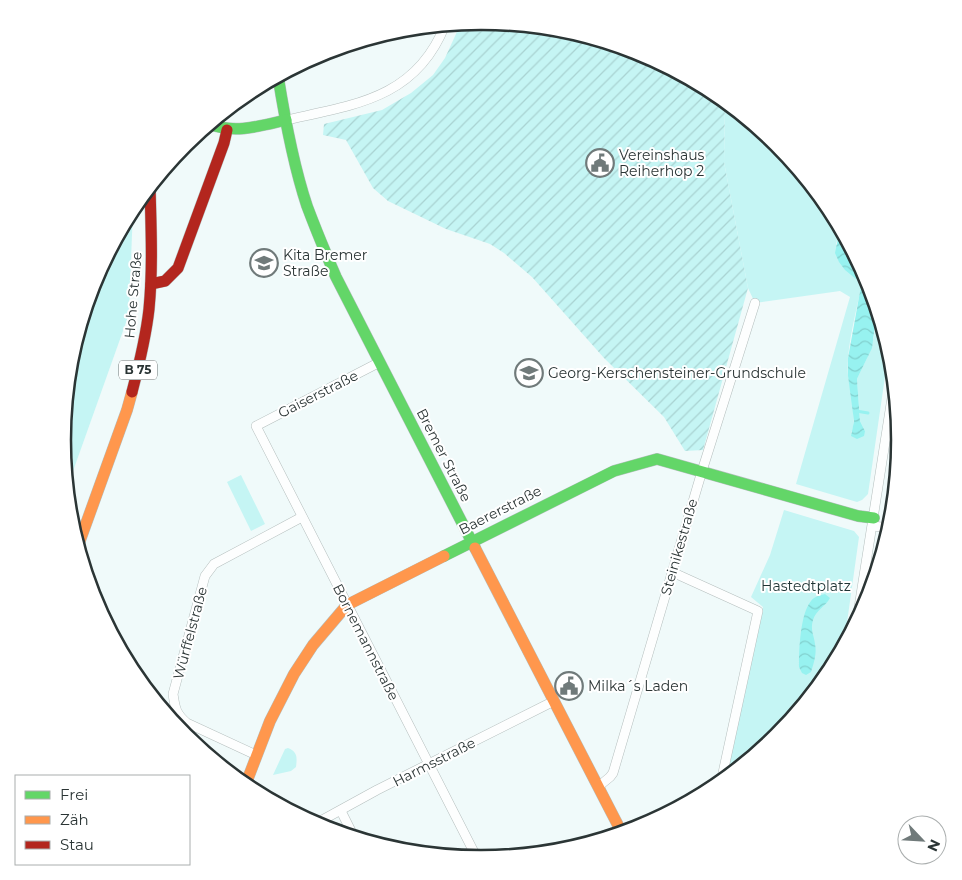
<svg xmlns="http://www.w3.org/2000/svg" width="962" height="880" font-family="Montserrat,sans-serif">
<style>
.park{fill:#c5f5f4;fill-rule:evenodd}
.garden{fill:url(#garden-furrows)}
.water{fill:url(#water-waves)}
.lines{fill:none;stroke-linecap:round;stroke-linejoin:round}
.stream{stroke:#97f2f0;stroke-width:3}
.street-casing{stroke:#b4bebd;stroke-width:10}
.fast-casing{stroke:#b4bebd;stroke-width:12}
.slow-casing{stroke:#b4bebd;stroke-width:12}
.jam-casing{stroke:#b4bebd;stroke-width:12}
.street{stroke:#fdfefe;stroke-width:9}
.fast{stroke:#63d668;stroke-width:11}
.slow{stroke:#ff974d;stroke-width:11}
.jam{stroke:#b3261e;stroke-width:11}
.labels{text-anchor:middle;stroke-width:4;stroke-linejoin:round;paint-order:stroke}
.shield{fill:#fff;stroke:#6b7272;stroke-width:1}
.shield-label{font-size:12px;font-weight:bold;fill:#2b3535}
.poi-label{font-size:14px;fill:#2b3535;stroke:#fff;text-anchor:start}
.street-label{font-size:14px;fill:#2b3535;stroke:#fff}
.park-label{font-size:14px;fill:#1e3434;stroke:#fff}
.rim{fill:none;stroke:#2b3535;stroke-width:2.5}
</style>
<defs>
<pattern id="garden-furrows" width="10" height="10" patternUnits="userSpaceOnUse" patternTransform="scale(1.25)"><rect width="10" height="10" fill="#c5f5f4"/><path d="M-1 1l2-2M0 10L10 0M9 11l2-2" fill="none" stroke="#a9d3d2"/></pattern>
<pattern id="water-waves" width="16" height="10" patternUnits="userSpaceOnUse" patternTransform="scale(1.25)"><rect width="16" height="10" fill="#97f2f0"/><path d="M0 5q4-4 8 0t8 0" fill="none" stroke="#82d0ce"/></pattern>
</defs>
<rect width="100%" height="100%" fill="#f0fafa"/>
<g class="park">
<path d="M725 101 777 144 829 208C834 217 840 234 836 244L856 279 863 278 864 273 868 280 889 349 868 494 862 500 857 502 796 484 850 297 840 291 755 303 748 288 724 162ZM865 286 874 307 876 318 874 337 867 358 857 379 860 421 865 431 851 433C858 420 850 390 848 375 846 348 856 314 861 287Z"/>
<polygon points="133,208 129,314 67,488 62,440 70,358 94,279"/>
<polygon points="241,475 265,524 251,531 227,482"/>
<polygon points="784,510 854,531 859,537 844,644 829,673 777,736 726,778 763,607 751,597 770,555"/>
<path d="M288 748C298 752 297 758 296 767L291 771 273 775 285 749Z"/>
</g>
<polygon class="garden" points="481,21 563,29 642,53 714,92 725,101 724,162 748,288 703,450 685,451 664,417 604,358 532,277 504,253 490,244 446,229 388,201 373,188 346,140 323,135 324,124 382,110 411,93 433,75 445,58 461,23"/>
<g class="water">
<polygon points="835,218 864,273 863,278 856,279 845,270 839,262 835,253 838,238"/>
<polygon points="861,286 865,286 874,307 876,318 872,348 857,379 860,421 865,431 864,436 857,439 851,436 854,421 848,376 848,358"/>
<path d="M825 594 830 598C826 606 816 610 813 620 810 630 814 635 815 644 817 653 814 663 811 672L806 675 802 673 799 667C799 651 800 614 811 601 814 597 820 595 825 594Z"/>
</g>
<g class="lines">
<polyline class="stream" points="856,411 868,413"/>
<defs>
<g id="street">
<path d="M286 120C353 105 416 99 445 25"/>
<polyline points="380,362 256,426 477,858"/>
<polyline points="873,526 890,528"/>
<polyline points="672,572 758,611 721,782"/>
<polyline points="857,620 894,385"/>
<path d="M256 755 187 723C176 714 175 708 173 694L205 576 214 564 302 517"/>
<polyline points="599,786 610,777 613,773 702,471 755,303"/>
<polyline points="341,811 354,837"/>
<polyline points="315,824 377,790 554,701"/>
</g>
<g id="fast">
<path d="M278 76C285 120 293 164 307 206 316 230 326 254 336 277L475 548"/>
<path d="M209 124C235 134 260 126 286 120"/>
<polyline points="444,556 614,471 657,459 858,516 874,518"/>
</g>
<g id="slow">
<polyline points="78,546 127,410 132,392"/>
<polyline points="475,548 622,833"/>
<polyline points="245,786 270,721 294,674 313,645 347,605 444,556"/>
</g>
<g id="jam">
<polyline points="151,284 165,281 178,268 224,143 227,130"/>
<path d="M132 392C139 365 146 337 149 309 153 268 151 227 150 186"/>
</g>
</defs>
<use href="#street" class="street-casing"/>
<use href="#fast" class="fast-casing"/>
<use href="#slow" class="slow-casing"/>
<use href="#jam" class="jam-casing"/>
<use href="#street" class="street"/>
<use href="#fast" class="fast"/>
<use href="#slow" class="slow"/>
<use href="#jam" class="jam"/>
</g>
<defs>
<symbol id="civic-ring" viewBox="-11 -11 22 22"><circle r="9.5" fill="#fff" stroke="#707a7a" stroke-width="1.5"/><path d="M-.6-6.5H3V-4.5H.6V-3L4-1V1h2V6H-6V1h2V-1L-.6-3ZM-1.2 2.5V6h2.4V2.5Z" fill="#707a7a"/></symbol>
<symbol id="school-ring" viewBox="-11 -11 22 22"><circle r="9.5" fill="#fff" stroke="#707a7a" stroke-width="1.5"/><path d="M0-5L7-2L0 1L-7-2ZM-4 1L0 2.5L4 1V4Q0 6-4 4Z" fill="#707a7a"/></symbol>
</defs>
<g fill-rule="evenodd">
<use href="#civic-ring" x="584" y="147" width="32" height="32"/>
<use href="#school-ring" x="248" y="247" width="32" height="32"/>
<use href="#school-ring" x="513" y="357" width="32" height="32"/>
<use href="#civic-ring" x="553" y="670" width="32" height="32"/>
</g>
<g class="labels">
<rect class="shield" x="119" y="360.5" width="38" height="19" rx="4"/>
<g class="shield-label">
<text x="138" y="374">B 75</text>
</g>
<g class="poi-label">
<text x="619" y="160">Vereinshaus<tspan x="619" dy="16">Reiherhop 2</tspan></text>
<text x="283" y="260">Kita Bremer<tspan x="283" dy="16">Straße</tspan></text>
<text x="548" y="378">Georg-Kerschensteiner-Grundschule</text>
<text x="588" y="691">Milka´s Laden</text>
</g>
<g class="street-label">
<text transform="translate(133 295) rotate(-85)" y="5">Hohe Straße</text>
<text transform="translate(318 394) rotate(-27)" y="5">Gaiserstraße</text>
<text transform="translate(444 455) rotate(63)" y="5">Bremer Straße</text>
<text transform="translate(500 510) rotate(-27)" y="5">Baererstraße</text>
<text transform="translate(679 547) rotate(-74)" y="5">Steinikestraße</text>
<text transform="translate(190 633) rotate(-75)" y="5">Würffelstraße</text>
<text transform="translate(366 642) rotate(63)" y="5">Bornemannstraße</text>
<text transform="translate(434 762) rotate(-27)" y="5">Harmsstraße</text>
</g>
<g class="park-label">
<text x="806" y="591">Hastedtplatz</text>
</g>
</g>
<path d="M0 0H962V880H0ZM71 440a410 410 0 1 1 820 0a410 410 0 1 1-820 0Z" fill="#fff" fill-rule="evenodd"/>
<path class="rim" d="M71 440a410 410 0 1 1 820 0a410 410 0 1 1-820 0Z"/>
<rect x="15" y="775" width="175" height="90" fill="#ffffff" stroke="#aaaeae"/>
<rect x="25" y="791" width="25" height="8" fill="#63d668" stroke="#aaaeae"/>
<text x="60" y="800" font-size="15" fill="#2b3535">Frei</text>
<rect x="25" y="816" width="25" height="8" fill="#ff974d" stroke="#aaaeae"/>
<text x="60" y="825" font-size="15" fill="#2b3535">Zäh</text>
<rect x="25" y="841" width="25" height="8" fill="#b3261e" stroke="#aaaeae"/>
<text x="60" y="850" font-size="15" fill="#2b3535">Stau</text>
<g transform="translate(922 840) rotate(115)"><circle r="24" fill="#ffffff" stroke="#aaaeae"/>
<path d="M0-4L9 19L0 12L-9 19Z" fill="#707a7a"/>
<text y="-8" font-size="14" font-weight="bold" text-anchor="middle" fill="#2b3535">N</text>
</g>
</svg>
